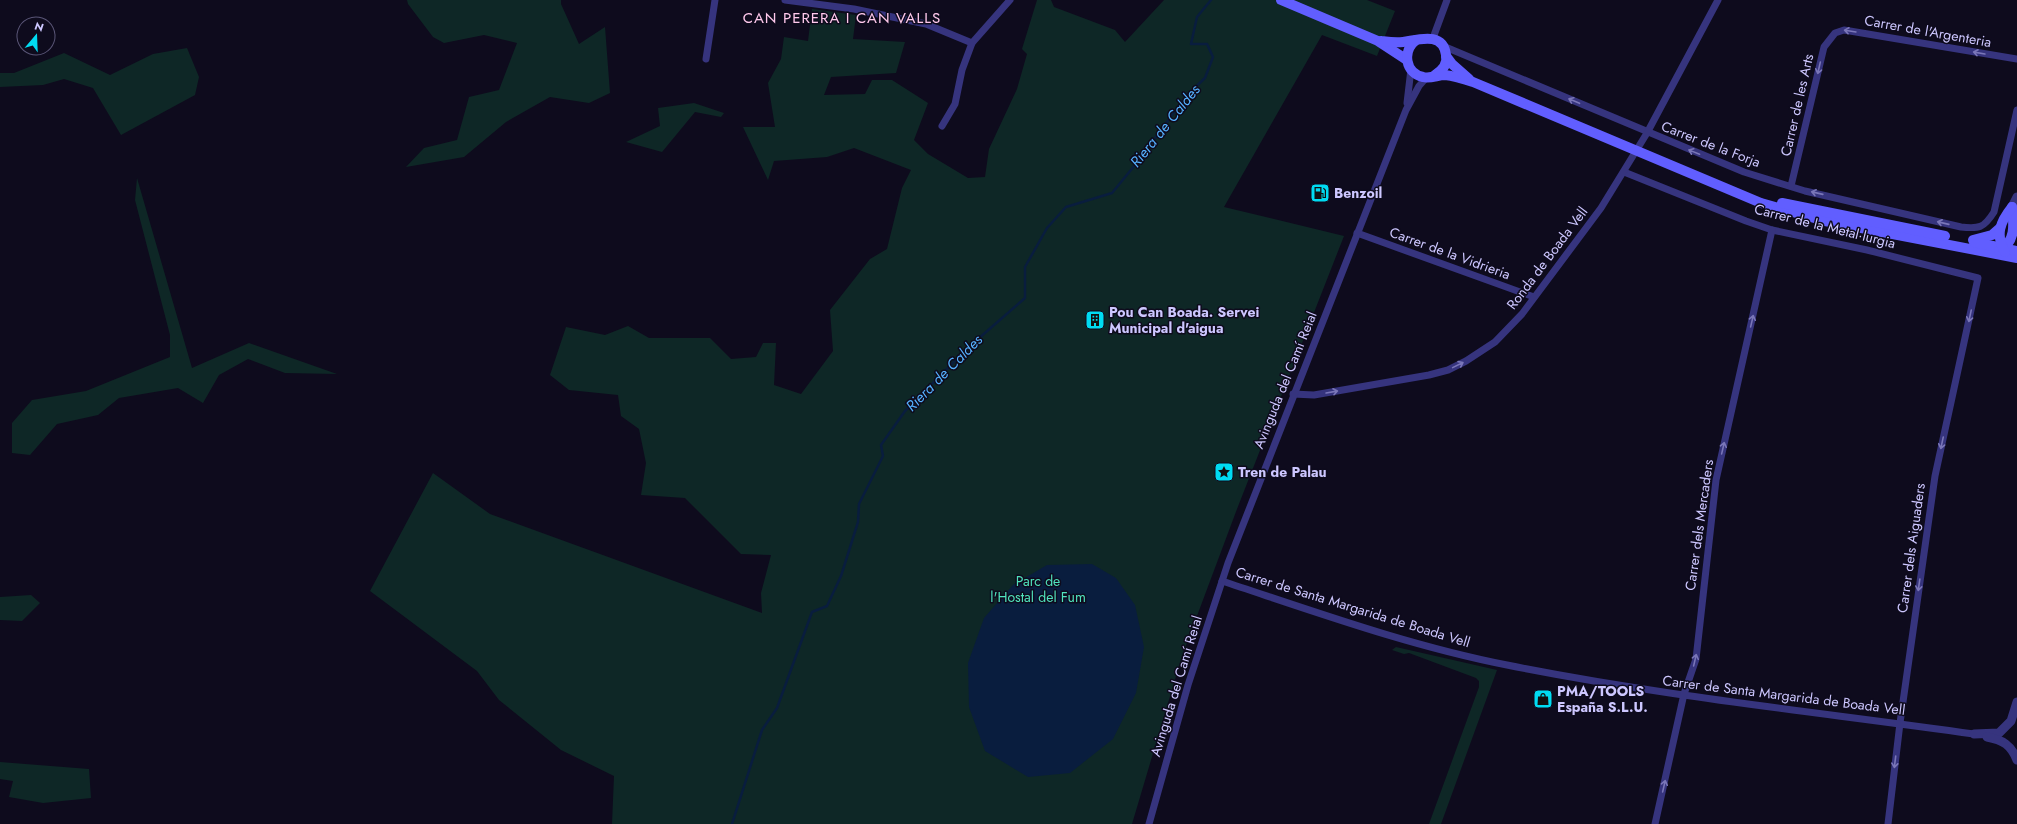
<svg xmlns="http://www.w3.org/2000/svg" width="2017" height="824" font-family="Jost,sans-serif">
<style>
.green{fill:#0e2726}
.water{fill:#091d3e}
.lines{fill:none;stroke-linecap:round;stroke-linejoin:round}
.stream{stroke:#091d3e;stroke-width:2.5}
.minor{stroke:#36347e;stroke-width:7}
.tertiary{stroke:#36347e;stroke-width:9}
.secondary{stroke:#615eff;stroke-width:10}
.oneway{stroke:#7a76b8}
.labels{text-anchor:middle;stroke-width:3;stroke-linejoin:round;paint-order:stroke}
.street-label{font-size:14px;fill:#cdc7ff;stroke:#0e0b1d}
.poi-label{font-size:14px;font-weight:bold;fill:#cdc7ff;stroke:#0e0b1d;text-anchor:start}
.park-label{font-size:14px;fill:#50e2bd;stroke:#0e0b1d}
.neighbourhood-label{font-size:15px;letter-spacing:1px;fill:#ffc9ec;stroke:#0e0b1d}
.water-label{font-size:15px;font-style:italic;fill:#55b1ff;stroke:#0e0b1d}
</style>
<rect width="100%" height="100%" fill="#0e0b1d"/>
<g class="green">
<polygon points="407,0 561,0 561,4 579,44 605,27 610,93 589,103 550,97 506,122 464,157 406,167 424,148 457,140 469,97 499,90 517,43 484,35 444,43 433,37 408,4"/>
<polygon points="1037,0 1051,0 1054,7 1115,30 1125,42 1164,0 1367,0 1395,11 1377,56 1322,35 1224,207 1344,236 1237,509 1182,656 1132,824 612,824 614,776 561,750 499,700 477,671 370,591 433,473 490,514 762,613 761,593 771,555 741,554 685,498 641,495 646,463 639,429 621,416 618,395 569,390 550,375 566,327 605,335 628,326 649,338 710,338 731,359 756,357 763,343 776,343 774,385 801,394 833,351 830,310 870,259 887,249 902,188 911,170 854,148 827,157 774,161 768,180 743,127 775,127 768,83 781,59 784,37 808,41 812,9 856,15 853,39 905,42 896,73 831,77 824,95 865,94 872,80 892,80 928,103 914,140 928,154 968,178 985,177 989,149 1017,89 1027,54 1022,49"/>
<polygon points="187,48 199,77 195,95 121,135 93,88 64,79 43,85 0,87 0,73 14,73 64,53 110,75 153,54"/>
<polygon points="694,103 724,113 721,117 695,112 662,152 626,142 660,126 658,108"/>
<polygon points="137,178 192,368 249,343 337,374 285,373 248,359 219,375 203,403 178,388 119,398 98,415 57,424 30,455 12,453 12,423 32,400 86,391 170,357 170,335 135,200"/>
<polygon points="31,595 40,603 22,621 0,620 0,597"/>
<polygon points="1396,647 1497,670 1441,824 1429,824 1479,687 1479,681 1476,678 1409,653 1404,654 1392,650"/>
<polygon points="0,762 89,769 91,798 43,803 9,797 13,781 0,779"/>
</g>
<polygon class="water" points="1092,564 1116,578 1135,605 1144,647 1136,693 1113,739 1070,773 1028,777 985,751 969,707 968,663 984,618 1013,585 1047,565"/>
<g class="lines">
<polyline class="stream" points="732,824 762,730 777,708 812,612 827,606 841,576 858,522 859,504 883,456 881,445 905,411 970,346 1025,298 1025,267 1047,228 1066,207 1112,193 1135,165 1187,95 1205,78 1213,57 1207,44 1191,44 1197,17 1211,0"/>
<g class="minor">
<polyline points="785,0 854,9 926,24 972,43"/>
<polyline points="1433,38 1447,0"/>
<path d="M1443 46 1744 172 1805 191 1961 227C1979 229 1984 228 1994 212L2017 110"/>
<polyline points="706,59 715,0"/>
<polyline points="1407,103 1411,69"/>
<polyline points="942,126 955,104 962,70 972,43 1010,0"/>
<polyline points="1624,172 1746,221 1772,230 1867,250 1978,278 1935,476 1900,723 1888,824"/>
<polyline points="1791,186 1824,47 1835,33 1844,30 2017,59"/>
<polyline points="1357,233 1534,297"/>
<polyline points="1293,394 1314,395 1429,375 1448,370 1466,361 1495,342 1522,314 1601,208 1647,133 1718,0"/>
<path d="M1222 581C1316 612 1410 646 1507 665 1661 696 1818 712 1974 734"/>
<polyline points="1149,824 1188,685 1228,563 1406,110 1419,86 1427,77"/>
<polyline points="1655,824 1684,694 1696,659 1716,480 1772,230"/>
</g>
<g class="tertiary">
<polyline points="2012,207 2017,197"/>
<polyline points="1974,734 1999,733 2011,721 2017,702"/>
<path d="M1987 737C2003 740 2011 745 2017 760"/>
</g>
<g class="secondary">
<polyline points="1281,0 1378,41 1407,60"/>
<path d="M1416 40C1402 51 1405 73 1423 77 1430 79 1438 75 1445 75 1454 76 1464 79 1473 82L1761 203 1825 221 2017 258"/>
<path d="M1381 41C1389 42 1395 43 1403 42 1418 40 1443 31 1446 55 1448 64 1443 70 1435 75"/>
<polyline points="1446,56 1452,64 1469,79"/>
<polyline points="1782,203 1945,236"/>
<polyline points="1973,240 1992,235 2000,228"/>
<polyline points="1974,242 2017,251"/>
<path d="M1999 251C2016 242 2014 225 2012 207"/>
<path d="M2005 252C1995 235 2000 222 2012 207"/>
</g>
</g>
<defs><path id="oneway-shaft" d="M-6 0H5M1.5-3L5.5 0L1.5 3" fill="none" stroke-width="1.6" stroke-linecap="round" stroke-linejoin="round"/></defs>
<g class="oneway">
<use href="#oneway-shaft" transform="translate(1850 31) rotate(-171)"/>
<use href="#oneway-shaft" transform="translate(1979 53) rotate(-170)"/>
<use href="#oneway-shaft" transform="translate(1819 68) rotate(103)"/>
<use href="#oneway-shaft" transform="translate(1574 101) rotate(-157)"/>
<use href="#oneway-shaft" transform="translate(1694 152) rotate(-158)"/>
<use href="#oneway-shaft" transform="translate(1817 193) rotate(-167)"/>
<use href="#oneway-shaft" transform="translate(1943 223) rotate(-167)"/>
<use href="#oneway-shaft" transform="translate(1970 316) rotate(102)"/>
<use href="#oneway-shaft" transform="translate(1752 321) rotate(-77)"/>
<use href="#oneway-shaft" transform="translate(1458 365) rotate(-26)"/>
<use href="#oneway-shaft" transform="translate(1332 392) rotate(-10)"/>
<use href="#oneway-shaft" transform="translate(1942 443) rotate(102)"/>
<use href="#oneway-shaft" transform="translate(1723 448) rotate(-77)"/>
<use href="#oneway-shaft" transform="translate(1919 585) rotate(98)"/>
<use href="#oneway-shaft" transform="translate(1695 660) rotate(-77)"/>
<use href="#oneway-shaft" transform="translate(1895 762) rotate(97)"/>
<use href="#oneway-shaft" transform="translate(1664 786) rotate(-77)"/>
</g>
<defs>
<symbol id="fuel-square" viewBox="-11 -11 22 22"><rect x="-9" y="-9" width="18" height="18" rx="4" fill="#00dbf2" stroke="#0e0b1d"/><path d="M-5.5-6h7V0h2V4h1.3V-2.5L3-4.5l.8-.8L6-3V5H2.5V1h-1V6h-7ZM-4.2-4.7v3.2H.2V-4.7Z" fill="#111"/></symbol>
<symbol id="building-square" viewBox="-11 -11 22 22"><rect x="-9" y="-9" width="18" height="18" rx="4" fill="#00dbf2" stroke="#0e0b1d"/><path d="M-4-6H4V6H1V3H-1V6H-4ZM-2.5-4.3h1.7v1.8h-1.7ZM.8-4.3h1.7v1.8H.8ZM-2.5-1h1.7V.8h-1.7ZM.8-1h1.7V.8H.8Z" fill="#111"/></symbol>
<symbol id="sight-square" viewBox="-11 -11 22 22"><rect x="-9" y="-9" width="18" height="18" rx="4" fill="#00dbf2" stroke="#0e0b1d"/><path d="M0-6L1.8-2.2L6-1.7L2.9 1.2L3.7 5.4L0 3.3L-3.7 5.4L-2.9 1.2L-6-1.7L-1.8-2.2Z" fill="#111"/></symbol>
<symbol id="shop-square" viewBox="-11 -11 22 22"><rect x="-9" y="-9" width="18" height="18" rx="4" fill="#00dbf2" stroke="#0e0b1d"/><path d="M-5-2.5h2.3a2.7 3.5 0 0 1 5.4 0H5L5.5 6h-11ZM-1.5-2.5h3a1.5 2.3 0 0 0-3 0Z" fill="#111"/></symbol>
</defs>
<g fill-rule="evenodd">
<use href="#fuel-square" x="1309" y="182" width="22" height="22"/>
<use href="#building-square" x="1084" y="309" width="22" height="22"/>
<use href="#sight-square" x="1213" y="461" width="22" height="22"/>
<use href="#shop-square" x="1532" y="688" width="22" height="22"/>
</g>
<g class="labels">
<g class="street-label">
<text transform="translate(1928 31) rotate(10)" y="5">Carrer de l'Argenteria</text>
<text transform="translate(1797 105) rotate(-77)" y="5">Carrer de les Arts</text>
<text transform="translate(1711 144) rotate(21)" y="5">Carrer de la Forja</text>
<text transform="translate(1825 226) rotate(14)" y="5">Carrer de la Metal·lurgia</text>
<text transform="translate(1450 253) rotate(20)" y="5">Carrer de la Vidrieria</text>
<text transform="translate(1547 258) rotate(-53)" y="5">Ronda de Boada Vell</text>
<text transform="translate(1285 380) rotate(-68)" y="5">Avinguda del Camí Reial</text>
<text transform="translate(1699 525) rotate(-82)" y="5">Carrer dels Mercaders</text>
<text transform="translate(1911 548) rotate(-82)" y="5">Carrer dels Aiguaders</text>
<text transform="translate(1353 607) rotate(17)" y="5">Carrer de Santa Margarida de Boada Vell</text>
<text transform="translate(1176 686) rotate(-73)" y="5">Avinguda del Camí Reial</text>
<text transform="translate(1784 695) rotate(7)" y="5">Carrer de Santa Margarida de Boada Vell</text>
</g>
<g class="poi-label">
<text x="1334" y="198">Benzoil</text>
<text x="1109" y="317">Pou Can Boada. Servei<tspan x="1109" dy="16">Municipal d'aigua</tspan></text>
<text x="1238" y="477">Tren de Palau</text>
<text x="1557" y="696">PMA/TOOLS<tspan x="1557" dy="16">España S.L.U.</tspan></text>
</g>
<g class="park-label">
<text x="1038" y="586">Parc de<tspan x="1038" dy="16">l'Hostal del Fum</tspan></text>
</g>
<g class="neighbourhood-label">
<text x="842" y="23">CAN PERERA I CAN VALLS</text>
</g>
<g class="water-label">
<text transform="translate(1165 126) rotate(-51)" y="5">Riera de Caldes</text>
<text transform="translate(944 373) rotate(-45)" y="5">Riera de Caldes</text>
</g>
</g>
<g transform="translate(36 36) rotate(19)"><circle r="19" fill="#0e0b1d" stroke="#5a5677"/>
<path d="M0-3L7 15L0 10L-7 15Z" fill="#00dbf2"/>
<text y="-6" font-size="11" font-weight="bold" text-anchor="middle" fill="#cdc7ff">N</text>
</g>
</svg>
